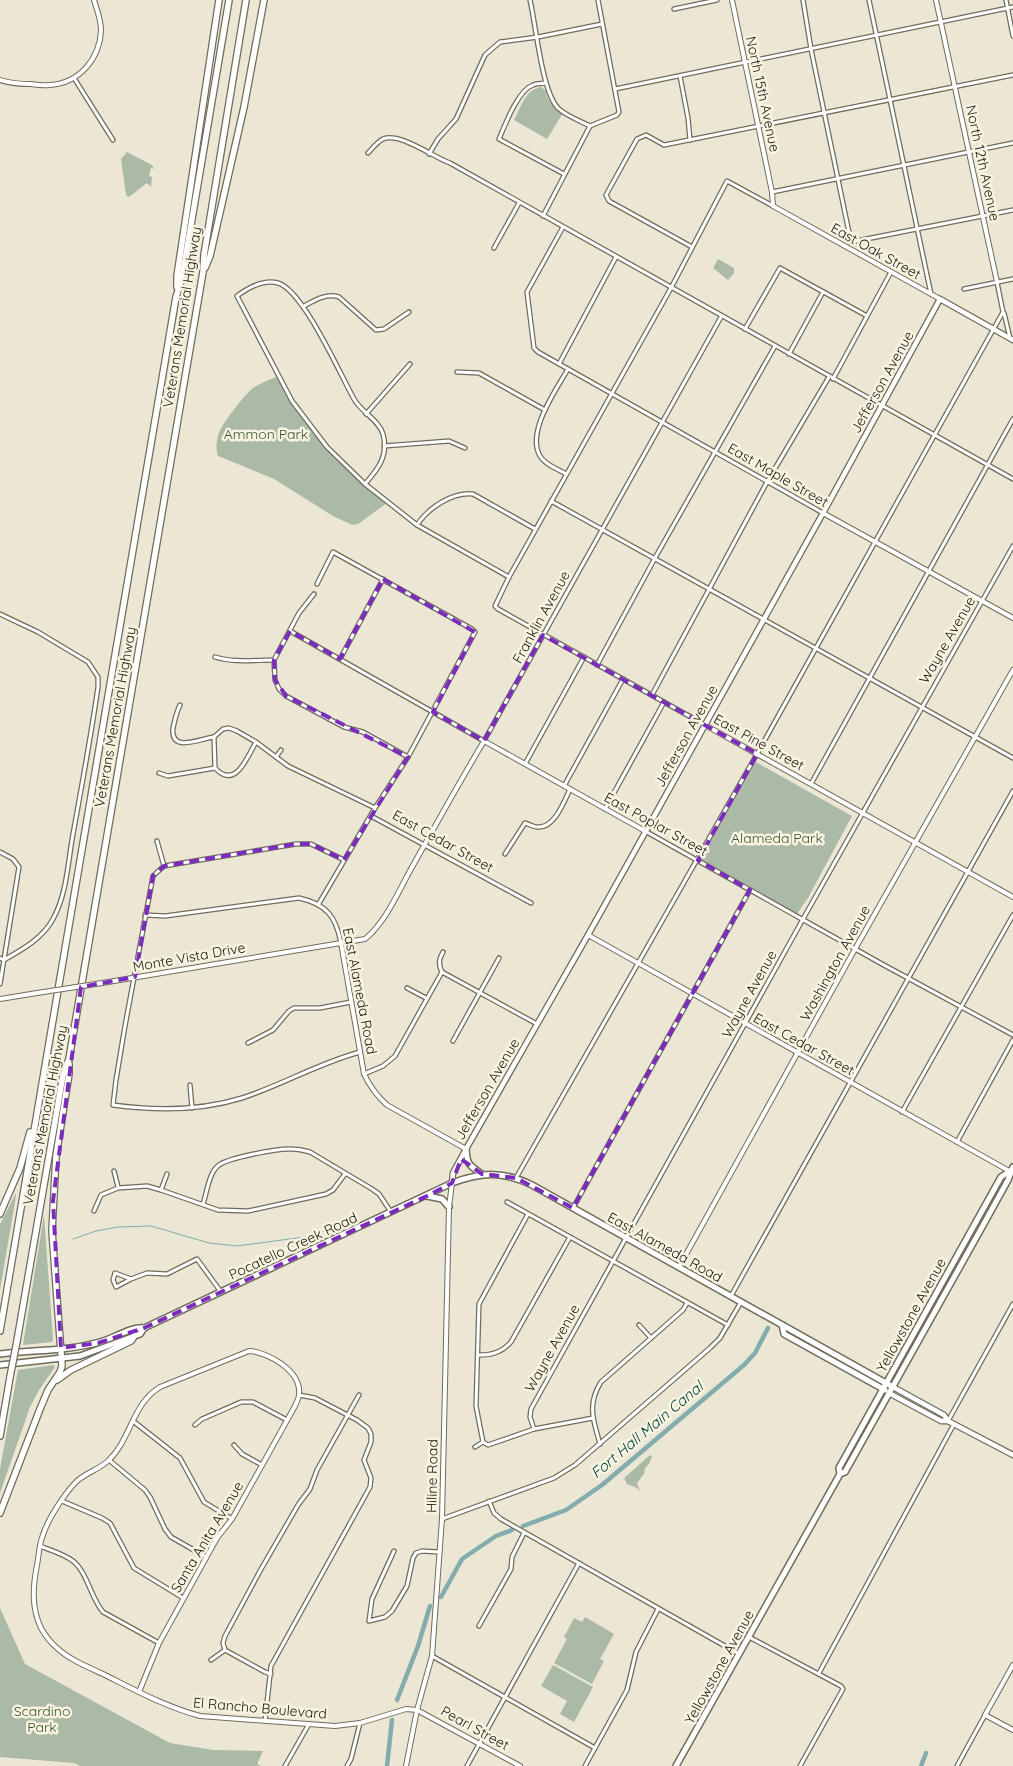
<svg xmlns="http://www.w3.org/2000/svg" width="1013" height="1766" font-family="Quicksand,sans-serif">
<style>
.green{fill:#abbaa7}
.lines{fill:none;stroke-linecap:round;stroke-linejoin:round}
.stream{stroke:#83acad;stroke-width:1}
.canal{stroke:#83acad;stroke-width:4.5}
.minor-casing{stroke:#706c5b;stroke-width:5.5}
.tertiary-casing{stroke:#706c5b;stroke-width:6}
.secondary-casing{stroke:#706c5b;stroke-width:7}
.primary-casing{stroke:#706c5b;stroke-width:8}
.motorway-casing{stroke:#706c5b;stroke-width:8}
.minor{stroke:#fff;stroke-width:3}
.tertiary{stroke:#fff;stroke-width:4}
.secondary{stroke:#fff;stroke-width:4.5}
.primary{stroke:#fff;stroke-width:5}
.motorway{stroke:#fff;stroke-width:5.5}
.tertiary-bridge-casing{stroke:#706c5b;stroke-width:6;stroke-linecap:butt}
.motorway-bridge-casing{stroke:#706c5b;stroke-width:8;stroke-linecap:butt}
.tertiary-bridge{stroke:#fff;stroke-width:4}
.motorway-bridge{stroke:#fff;stroke-width:5.5}
.marked{fill:none;stroke:#7b2cbf;stroke-width:4;stroke-dasharray:10 6;stroke-linejoin:round}
.labels{text-anchor:middle;stroke-width:5;stroke-linejoin:round;paint-order:stroke}
.street-label{font-size:14px;fill:#18160f;stroke:#f9f4e1}
.park-label{font-size:14px;fill:#37552c;stroke:#f9f4e1}
.water-label{font-size:15px;font-style:italic;fill:#004344;stroke:#f9f4e1}
</style>
<rect width="100%" height="100%" fill="#ece7d4"/>
<g class="green">
<path d="M541 87 546 91C547 101 555 108 563 113L547 139 514 120C521 107 525 90 541 87Z"/>
<polygon points="127,152 152,165 154,169 151,168 149,176 152,177 151,187 147,183 129,197 126,195 121,159"/>
<polygon points="718,259 734,268 734,273 728,280 713,268"/>
<path d="M278 376 292 401 327 447 387 503 358 524 352 525 333 516 274 479 218 456C216 449 216 443 218 436 220 426 244 395 253 388 260 383 270 380 278 376Z"/>
<polygon points="756,762 852,816 808,898 797,914 700,859"/>
<polygon points="16,1193 16,1196 0,1290 0,1224"/>
<polygon points="44,1215 53,1339 52,1342 23,1345"/>
<polygon points="53,1365 55,1367 39,1390 30,1407 0,1493 0,1469 18,1370"/>
<polygon points="650,1455 652,1457 649,1464 645,1468 644,1474 637,1483 640,1491 635,1487 627,1484 624,1478"/>
<polygon points="0,1608 25,1664 170,1743 213,1750 263,1751 257,1764 261,1766 80,1766 74,1763 0,1757"/>
<polygon points="585,1617 614,1634 600,1659 604,1661 592,1684 554,1663 567,1639 564,1637 574,1618 582,1622"/>
<polygon points="553,1665 593,1687 574,1722 560,1714 567,1701 541,1686"/>
</g>
<g class="lines">
<polyline class="stream" points="73,1239 96,1231 118,1227 151,1226 209,1243 237,1246 305,1237 336,1227"/>
<g class="canal">
<polyline points="523,1526 566,1510 602,1485 744,1365 755,1353 768,1328"/>
<polyline points="441,1597 462,1559 496,1536 512,1530"/>
<polyline points="397,1700 418,1646 430,1606"/>
<polyline points="387,1766 392,1720"/>
<polyline points="921,1766 926,1753"/>
</g>
<defs>
<g id="minor">
<path d="M530 0C536 25 542 94 559 109 567 116 580 121 590 126"/>
<polyline points="803,0 811,49 851,242"/>
<polyline points="869,0 931,294"/>
<polyline points="1006,0 1013,36"/>
<polyline points="674,9 717,0"/>
<polyline points="680,76 688,118 690,140"/>
<polyline points="74,78 113,140"/>
<path d="M545 83C542 84 537 83 533 85 518 90 505 125 499 139L564 174"/>
<polyline points="615,89 1013,7"/>
<path d="M368 153C372 149 377 142 383 139 400 132 433 157 450 163L1013 479"/>
<polyline points="429,154 438,139 456,119 485,55 500,42 538,37 602,24"/>
<polyline points="772,192 1013,143"/>
<polyline points="543,216 590,126 617,115 619,112 598,0"/>
<polyline points="563,227 527,292 534,348 538,352 823,513"/>
<polyline points="851,242 1013,210"/>
<polyline points="692,247 609,201 606,195 637,139 646,135 664,145 1013,75"/>
<polyline points="494,248 519,203"/>
<polyline points="964,289 1013,279"/>
<path d="M304 306C315 300 326 293 339 297L376 330 384 329 409 312"/>
<polyline points="1004,313 1010,338"/>
<polyline points="745,329 780,268 867,316"/>
<polyline points="789,354 823,292"/>
<polyline points="559,364 616,257"/>
<polyline points="457,372 479,373 545,410"/>
<polyline points="833,379 891,272"/>
<polyline points="366,414 410,364"/>
<polyline points="384,446 449,441 465,448"/>
<path d="M566 474C558 469 545 465 540 456 526 432 556 390 568 369"/>
<path d="M365 484C378 469 389 456 383 434 379 420 361 412 354 399 340 374 303 290 278 283 263 279 249 287 237 296L292 401 327 447 365 484 417 525 509 577"/>
<polyline points="551,501 1013,758"/>
<path d="M417 525C428 508 452 492 473 494L535 529"/>
<polyline points="317,584 333,552 472,629 475,632 408,757 375,808 318,905"/>
<polyline points="314,594 299,613 274,660 275,680 279,689 286,696 344,727 363,732 408,757"/>
<path d="M0 614 38 632 88 662 98 677V687C91 736 82 785 73 834 68 861 67 894 53 919 43 938 23 949 4 960L0 958"/>
<polyline points="290,631 484,741 721,317"/>
<path d="M215 657C234 663 254 660 274 660"/>
<polyline points="340,659 383,579"/>
<polyline points="597,665 655,558 775,346"/>
<polyline points="652,695 767,482 829,377"/>
<path d="M180 705C176 713 175 720 173 728 170 753 199 739 214 737L215 768C235 790 247 758 256 742"/>
<polyline points="705,725 498,609 495,606 509,577 671,288 727,181 773,206"/>
<polyline points="214,737 223,729 229,728 237,731 256,742 288,766 375,808"/>
<polyline points="276,757 281,750"/>
<polyline points="525,764 584,657"/>
<polyline points="159,773 168,776 215,768"/>
<polyline points="811,784 1013,419"/>
<polyline points="564,786 623,679"/>
<polyline points="605,809 664,702"/>
<polyline points="371,816 531,903"/>
<polyline points="645,831 882,964 1013,1035"/>
<polyline points="157,841 164,866"/>
<polyline points="0,852 13,859 19,867 0,984"/>
<path d="M505 854 525 823C529 824 533 827 537 827 554 829 564 802 570 789"/>
<path d="M164 866 153 876 125 1026 116 1080 113 1105C157 1111 200 1111 242 1098 282 1085 319 1063 360 1052"/>
<polyline points="164,866 296,844 311,844 344,860"/>
<path d="M145 915 165 916 299 898C327 904 336 917 341 943"/>
<polyline points="442,972 537,1024"/>
<path d="M442 972C438 964 439 959 443 952"/>
<polyline points="407,988 426,998"/>
<polyline points="453,1041 499,958"/>
<polyline points="248,1043 273,1030 289,1011 294,1008 320,1008 351,1002"/>
<polyline points="364,1074 383,1066 395,1056 442,972"/>
<polyline points="190,1085 192,1108"/>
<polyline points="902,1112 1013,915"/>
<polyline points="957,1142 1013,1040"/>
<polyline points="114,1171 118,1187"/>
<polyline points="516,1178 757,754 1003,312 997,282"/>
<polyline points="161,1190 167,1174"/>
<polyline points="507,1202 728,1325"/>
<path d="M203 1204C207 1192 209 1172 219 1165 228 1158 279 1148 291 1149 297 1149 303 1150 310 1152L372 1189 379 1194 391 1212"/>
<polyline points="573,1208 750,890"/>
<polyline points="94,1211 101,1195 118,1188 147,1186 161,1190 218,1210 248,1211 326,1194 333,1190 345,1174"/>
<polyline points="131,1279 115,1273 113,1280 116,1287 131,1279 147,1273 167,1274 197,1259 221,1292"/>
<polyline points="731,1296 1013,791"/>
<polyline points="639,1325 651,1338"/>
<path d="M479 1355C493 1355 502 1352 511 1342L570 1237"/>
<polyline points="133,1421 180,1458 204,1502 232,1519"/>
<polyline points="948,1421 1013,1304"/>
<polyline points="195,1425 202,1419 241,1402 253,1402 287,1420"/>
<polyline points="534,1429 530,1417 531,1409 803,919 1013,546"/>
<polyline points="483,1442 476,1406 479,1304 528,1214"/>
<polyline points="483,1442 488,1445 534,1429 593,1418"/>
<path d="M600 1444C593 1420 587 1404 601 1382L683 1310 687 1303"/>
<polyline points="234,1445 242,1454 262,1465"/>
<polyline points="475,1447 483,1442"/>
<polyline points="109,1460 145,1490 150,1497 165,1529 171,1537 206,1557"/>
<polyline points="62,1501 102,1518 110,1523 134,1568 183,1598"/>
<polyline points="489,1501 494,1513 501,1519 739,1654"/>
<polyline points="442,1519 554,1478 575,1465 710,1348 720,1338 741,1302"/>
<path d="M40 1546C50 1550 64 1554 73 1561 87 1572 91 1598 103 1612L159 1643"/>
<polyline points="394,1551 372,1599 369,1621 385,1617 392,1611 407,1586 413,1558 416,1553 422,1551 439,1552"/>
<polyline points="479,1626 511,1569 512,1557 524,1533"/>
<polyline points="749,1637 841,1686 843,1689 800,1766"/>
<polyline points="432,1656 595,1748"/>
<polyline points="211,1660 225,1650"/>
<polyline points="819,1673 954,1424"/>
<polyline points="271,1674 265,1672 225,1650 223,1643 225,1636 260,1571 298,1505 310,1489 317,1470 359,1395"/>
<polyline points="265,1721 271,1666 370,1487 371,1478 364,1460 371,1442 371,1434 368,1428 357,1420 315,1398 299,1395"/>
<polyline points="285,1766 309,1724"/>
<polyline points="347,1766 351,1759 360,1723"/>
<polyline points="467,1766 579,1563"/>
<polyline points="585,1766 627,1690 636,1652 658,1609"/>
<polyline points="957,1766 985,1715"/>
</g>
<g id="tertiary">
<polyline points="732,0 772,192 773,206 940,299"/>
<polyline points="936,0 997,282"/>
<path d="M0 80C10 83 20 84 31 84 37 85 44 86 50 85 80 83 100 58 101 30 101 20 97 10 94 0"/>
<polyline points="823,513 1013,618"/>
<polyline points="705,725 1013,897"/>
<polyline points="588,935 1011,1172"/>
<path d="M341 943 364 1074C370 1087 377 1096 387 1105L466 1149"/>
<path d="M102 983 365 939C386 922 398 892 411 869 435 826 459 783 484 741L645 831"/>
<polyline points="0,999 37,993"/>
<polyline points="679,1267 855,949 1013,670"/>
<polyline points="1013,1665 985,1715 1013,1730"/>
<path d="M139 1692 159 1643 217 1538 232 1519 295 1406C296 1403 299 1398 299 1395 302 1371 268 1352 249 1351L160 1387C132 1404 131 1439 109 1460 99 1470 84 1473 75 1483 63 1496 48 1519 43 1535 39 1544 39 1555 37 1565 33 1586 31 1607 41 1628 45 1635 51 1643 57 1648 70 1660 88 1667 103 1674 135 1690 166 1707 200 1716L335 1726 360 1723 406 1709 417 1710 520 1766"/>
<polyline points="406,1766 417,1710 432,1656 442,1519 449,1207 452,1183"/>
</g>
<g id="secondary">
<polyline points="452,1183 453,1173 466,1149 588,935 823,513 940,299 1013,340"/>
<polyline points="893,1387 944,1415 948,1421 1013,1455"/>
<polyline points="889,1393 941,1421 948,1421"/>
</g>
<g id="primary">
<path d="M466 1149C467 1165 469 1165 482 1174"/>
<polyline points="427,1196 442,1199 449,1207"/>
<polyline points="782,1325 784,1334 885,1390"/>
<path d="M0 1354C33 1350 68 1351 100 1342 112 1339 132 1326 144 1328"/>
<path d="M0 1365 80 1356 140 1334 144 1328 452 1183C482 1172 503 1171 532 1185L893 1387"/>
<polyline points="840,1474 845,1472 981,1229 1008,1180 1013,1167"/>
<polyline points="676,1766 835,1483 840,1474 839,1468 1001,1177 1010,1171"/>
</g>
<g id="motorway">
<polyline points="205,268 210,256 244,107 264,0"/>
<polyline points="177,287 177,276 219,0"/>
<polyline points="0,1214 20,1168 30,1132"/>
<polyline points="0,1331 176,297 182,278 229,0"/>
<polyline points="17,1341 63,1075 69,1059 203,272 204,255 246,0"/>
<polyline points="57,1380 71,1370 131,1341 135,1335"/>
<polyline points="0,1436 10,1377"/>
<polyline points="0,1513 40,1409 48,1390 60,1372 62,1366 52,1231 56,1156 69,1074 69,1064"/>
</g>
</defs>
<use href="#minor" class="minor-casing"/>
<use href="#tertiary" class="tertiary-casing"/>
<use href="#secondary" class="secondary-casing"/>
<use href="#primary" class="primary-casing"/>
<use href="#motorway" class="motorway-casing"/>
<use href="#minor" class="minor"/>
<use href="#tertiary" class="tertiary"/>
<use href="#secondary" class="secondary"/>
<use href="#primary" class="primary"/>
<use href="#motorway" class="motorway"/>
<defs>
<polyline id="tertiary-bridge" points="37,993 102,983"/>
<polyline id="motorway-bridge" points="10,1377 17,1341"/>
</defs>
<use href="#tertiary-bridge" class="tertiary-bridge-casing"/>
<use href="#motorway-bridge" class="motorway-bridge-casing"/>
<use href="#tertiary-bridge" class="tertiary-bridge"/>
<use href="#motorway-bridge" class="motorway-bridge"/>
</g>
<path class="marked" d="M383 579 475 632 433 712 484 741 543 635 757 754 698 860 750 890 573 1208 516 1178 482 1174 461 1159 452 1183 427 1196 144 1328 98 1343 61 1348 53 1201 81 987 135 977 153 876 164 866 296 844H311L344 860 408 757 286 696 275 680 274 660 290 631 340 659Z"/>
<g class="labels">
<g class="street-label">
<text transform="translate(763 94) rotate(78)" y="5">North 15th Avenue</text>
<text transform="translate(983 163) rotate(78)" y="5">North 12th Avenue</text>
<text transform="translate(876 251) rotate(29)" y="5">East Oak Street</text>
<text transform="translate(182 317) rotate(-81)" y="5">Veterans Memorial Highway</text>
<text transform="translate(882 382) rotate(-61)" y="5">Jefferson Avenue</text>
<text transform="translate(778 475) rotate(30)" y="5">East Maple Street</text>
<text transform="translate(541 617) rotate(-61)" y="5">Franklin Avenue</text>
<text transform="translate(947 640) rotate(-60)" y="5">Wayne Avenue</text>
<text transform="translate(115 717) rotate(-80)" y="5">Veterans Memorial Highway</text>
<text transform="translate(686 736) rotate(-61)" y="5">Jefferson Avenue</text>
<text transform="translate(759 742) rotate(29)" y="5">East Pine Street</text>
<text transform="translate(656 824) rotate(29)" y="5">East Poplar Street</text>
<text transform="translate(443 841) rotate(29)" y="5">East Cedar Street</text>
<text transform="translate(189 957) rotate(-10)" y="5">Monte Vista Drive</text>
<text transform="translate(835 963) rotate(-61)" y="5">Washington Avenue</text>
<text transform="translate(360 991) rotate(79)" y="5">East Alameda Road</text>
<text transform="translate(749 994) rotate(-61)" y="5">Wayne Avenue</text>
<text transform="translate(804 1044) rotate(29)" y="5">East Cedar Street</text>
<text transform="translate(487 1089) rotate(-60)" y="5">Jefferson Avenue</text>
<text transform="translate(45 1115) rotate(-79)" y="5">Veterans Memorial Highway</text>
<text transform="translate(293 1246) rotate(-25)" y="5">Pocatello Creek Road</text>
<text transform="translate(665 1247) rotate(29)" y="5">East Alameda Road</text>
<text transform="translate(911 1315) rotate(-61)" y="5">Yellowstone Avenue</text>
<text transform="translate(552 1348) rotate(-61)" y="5">Wayne Avenue</text>
<text transform="translate(432 1476) rotate(-89)" y="5">Hiline Road</text>
<text transform="translate(207 1537) rotate(-59)" y="5">Santa Anita Avenue</text>
<text transform="translate(719 1667) rotate(-61)" y="5">Yellowstone Avenue</text>
<text transform="translate(260 1708) rotate(5)" y="5">El Rancho Boulevard</text>
<text transform="translate(475 1728) rotate(29)" y="5">Pearl Street</text>
</g>
<g class="park-label">
<text x="266" y="439">Ammon Park</text>
<text x="777" y="843">Alameda Park</text>
<text x="42" y="1716">Scardino<tspan x="42" dy="16">Park</tspan></text>
</g>
<g class="water-label">
<text transform="translate(647 1430) rotate(-40)" y="5">Fort Hall Main Canal</text>
</g>
</g>
</svg>
